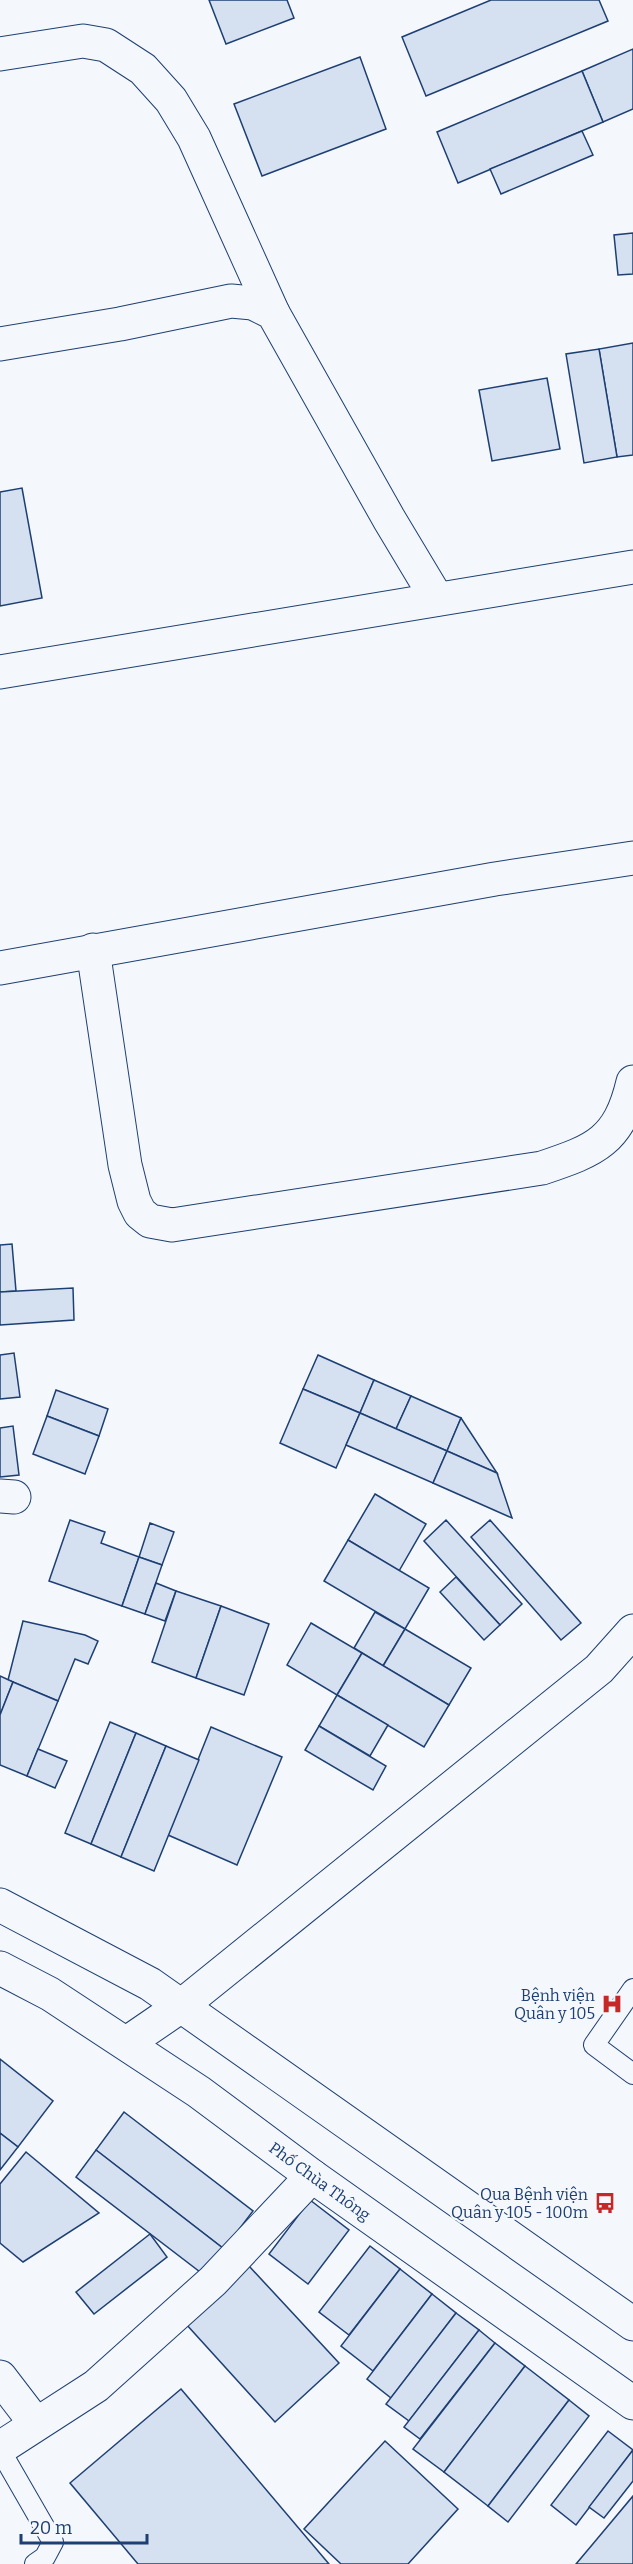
<svg xmlns="http://www.w3.org/2000/svg" width="633" height="2564" font-family="Bitter,serif">
<style>
.building{fill:#d5e0f0;stroke:#1d3f73;stroke-width:1.5}
.lines{fill:none;stroke-linecap:round;stroke-linejoin:round}
.lane-casing{stroke:#1d3f73;stroke-width:22}
.street-casing{stroke:#1d3f73;stroke-width:35}
.highway-casing{stroke:#1d3f73;stroke-width:35}
.lane{stroke:#f4f7fb;stroke-width:20}
.street{stroke:#f4f7fb;stroke-width:33}
.highway{stroke:#f4f7fb;stroke-width:33}
.labels{text-anchor:middle;stroke-width:4.5;stroke-linejoin:round;paint-order:stroke}
.poi-label{font-size:16px;fill:#1d3f73;stroke:#f4f7fb;text-anchor:end}
.street-label{font-size:16px;fill:#1d3f73;stroke:#f4f7fb}
</style>
<rect width="100%" height="100%" fill="#f4f7fb"/>
<g class="building">
<polygon points="209,0 287,0 294,18 226,44"/>
<polygon points="491,0 599,0 608,21 426,96 402,37"/>
<polygon points="633,49 633,109 603,122 582,71"/>
<polygon points="360,57 386,129 262,176 234,104"/>
<polygon points="582,71 603,122 458,183 437,132"/>
<polygon points="582,131 593,155 501,194 490,169"/>
<polygon points="633,233 633,274 618,275 614,235"/>
<polygon points="633,343 633,455 617,457 599,349"/>
<polygon points="599,349 617,457 584,463 566,354"/>
<polygon points="547,378 560,449 492,461 479,390"/>
<polygon points="22,488 42,598 0,606 0,492"/>
<polygon points="12,1244 16,1291 0,1292 0,1245"/>
<polygon points="73,1288 74,1320 0,1325 0,1292"/>
<polygon points="14,1353 20,1397 0,1399 0,1355"/>
<polygon points="318,1355 374,1380 360,1413 303,1389"/>
<polygon points="374,1380 411,1396 396,1429 360,1413"/>
<polygon points="303,1389 360,1413 336,1468 280,1443"/>
<polygon points="56,1390 108,1409 99,1436 47,1416"/>
<polygon points="411,1396 461,1418 447,1451 396,1429"/>
<polygon points="360,1413 447,1451 433,1483 346,1445"/>
<polygon points="47,1416 99,1436 85,1474 33,1454"/>
<polygon points="461,1418 497,1473 447,1451"/>
<polygon points="13,1426 19,1475 0,1477 0,1428"/>
<polygon points="447,1451 497,1473 512,1518 433,1483"/>
<polygon points="375,1494 426,1524 399,1571 348,1540"/>
<polygon points="70,1520 105,1532 101,1543 139,1557 122,1606 49,1581"/>
<polygon points="446,1520 522,1604 500,1625 424,1541"/>
<polygon points="490,1520 581,1623 561,1640 471,1537"/>
<polygon points="150,1523 174,1532 162,1565 139,1557"/>
<polygon points="348,1540 429,1588 405,1629 324,1581"/>
<polygon points="139,1557 162,1565 145,1614 122,1606"/>
<polygon points="456,1577 500,1625 484,1640 440,1592"/>
<polygon points="156,1583 176,1591 165,1621 145,1614"/>
<polygon points="176,1591 221,1606 196,1678 152,1662"/>
<polygon points="221,1606 269,1624 244,1695 196,1678"/>
<polygon points="375,1612 405,1629 383,1666 354,1648"/>
<polygon points="23,1621 85,1635 98,1641 88,1664 75,1659 58,1701 8,1680"/>
<polygon points="311,1623 362,1653 337,1695 287,1665"/>
<polygon points="405,1629 471,1668 449,1705 383,1666"/>
<polygon points="362,1653 449,1705 424,1747 337,1695"/>
<polygon points="0,1676 13,1682 0,1715"/>
<polygon points="13,1682 58,1701 27,1776 0,1765 0,1715"/>
<polygon points="337,1695 388,1725 370,1756 319,1726"/>
<polygon points="110,1722 136,1733 91,1844 65,1833"/>
<polygon points="319,1726 386,1766 373,1790 305,1750"/>
<polygon points="211,1727 282,1757 237,1865 168,1835"/>
<polygon points="136,1733 166,1746 121,1857 91,1844"/>
<polygon points="166,1746 199,1760 154,1871 121,1857"/>
<polygon points="38,1749 67,1761 55,1788 27,1776"/>
<polygon points="0,2059 53,2101 18,2147 0,2133"/>
<polygon points="124,2112 253,2211 224,2249 96,2150"/>
<polygon points="0,2133 18,2147 0,2170"/>
<polygon points="96,2150 224,2249 204,2275 76,2177"/>
<polygon points="26,2152 99,2213 23,2262 0,2243 0,2184"/>
<polygon points="310,2200 349,2230 308,2284 269,2254"/>
<polygon points="150,2234 167,2257 94,2314 76,2292"/>
<polygon points="370,2246 400,2269 349,2335 319,2312"/>
<polygon points="249,2266 339,2363 275,2422 186,2324"/>
<polygon points="400,2269 432,2294 373,2371 341,2346"/>
<polygon points="432,2294 456,2313 391,2398 367,2379"/>
<polygon points="456,2313 479,2330 409,2421 386,2404"/>
<polygon points="479,2330 495,2343 420,2439 404,2427"/>
<polygon points="495,2343 525,2366 444,2472 413,2449"/>
<polygon points="525,2366 569,2400 488,2506 444,2472"/>
<polygon points="181,2389 329,2564 138,2564 70,2483"/>
<polygon points="569,2400 589,2416 508,2522 488,2506"/>
<polygon points="608,2431 633,2450 576,2525 551,2505"/>
<polygon points="385,2441 458,2509 408,2564 341,2564 304,2529"/>
<polygon points="633,2450 633,2481 604,2518 589,2507"/>
<polygon points="633,2496 633,2564 576,2564 592,2545"/>
</g>
<g class="lines">
<defs>
<g id="lane">
<polyline points="633,1989 594,2045 633,2074"/>
<polyline points="0,2450 53,2542 45,2557 35,2564"/>
</g>
<g id="street">
<polyline points="0,54 83,41 106,45 143,69 171,100 194,138 273,313"/>
<polyline points="0,344 120,324 231,301 253,303 273,313 389,519 437,599"/>
<polyline points="0,672 633,567"/>
<path d="M93 950 125 1165 134 1201 140 1213 150 1221 172 1225 542 1168C596 1150 619 1141 633 1082"/>
<polyline points="0,968 495,879 633,858"/>
<polyline points="0,1496 14,1497"/>
<polyline points="127,2043 181,2006 599,1669 633,1631"/>
<polyline points="0,2377 36,2424"/>
<polyline points="0,2448 96,2386 213,2281 312,2176"/>
</g>
<g id="highway">
<polyline points="0,1905 150,1984 633,2324"/>
<polyline points="0,1968 50,1994 199,2092 312,2176 633,2403"/>
</g>
</defs>
<use href="#lane" class="lane-casing"/>
<use href="#street" class="street-casing"/>
<use href="#highway" class="highway-casing"/>
<use href="#lane" class="lane"/>
<use href="#street" class="street"/>
<use href="#highway" class="highway"/>
</g>
<defs>
<symbol id="hospital-bare" viewBox="-9 -9 18 18"><path d="M-5-5h3v3.5h4V-5h3V5h-3V1.5h-4V5h-3Z" fill="#c62828" stroke="#f4f7fb" stroke-width="2.5" paint-order="stroke"/></symbol>
<symbol id="bus-bare" viewBox="-9 -9 18 18"><path d="M-5-6H5V4H4V6H2V4H-2V6H-4V4H-5ZM-3.5-4V0h7V-4ZM-3.5 1.2v1.5H-2V1.2ZM2 1.2v1.5H3.5V1.2Z" fill="#c62828" stroke="#f4f7fb" stroke-width="2.5" paint-order="stroke"/></symbol>
</defs>
<g fill-rule="evenodd">
<use href="#hospital-bare" x="597" y="1989" width="30" height="30"/>
<use href="#bus-bare" x="590" y="2188" width="30" height="30"/>
</g>
<g class="labels">
<g class="poi-label">
<text x="595" y="2001">Bệnh viện<tspan x="595" dy="18">Quân y 105</tspan></text>
<text x="588" y="2200">Qua Bệnh viện<tspan x="588" dy="18">Quân y 105 - 100m</tspan></text>
</g>
<g class="street-label">
<text transform="translate(320 2181) rotate(36)" y="6">Phố Chùa Thông</text>
</g>
</g>
<path d="M21 2534v9h126v-9" fill="none" stroke="#1d3f73" stroke-width="3"/>
<text x="30" y="2534" font-size="18" fill="#1d3f73" stroke="#f4f7fb" stroke-width="4.5" paint-order="stroke">20 m</text>
</svg>
